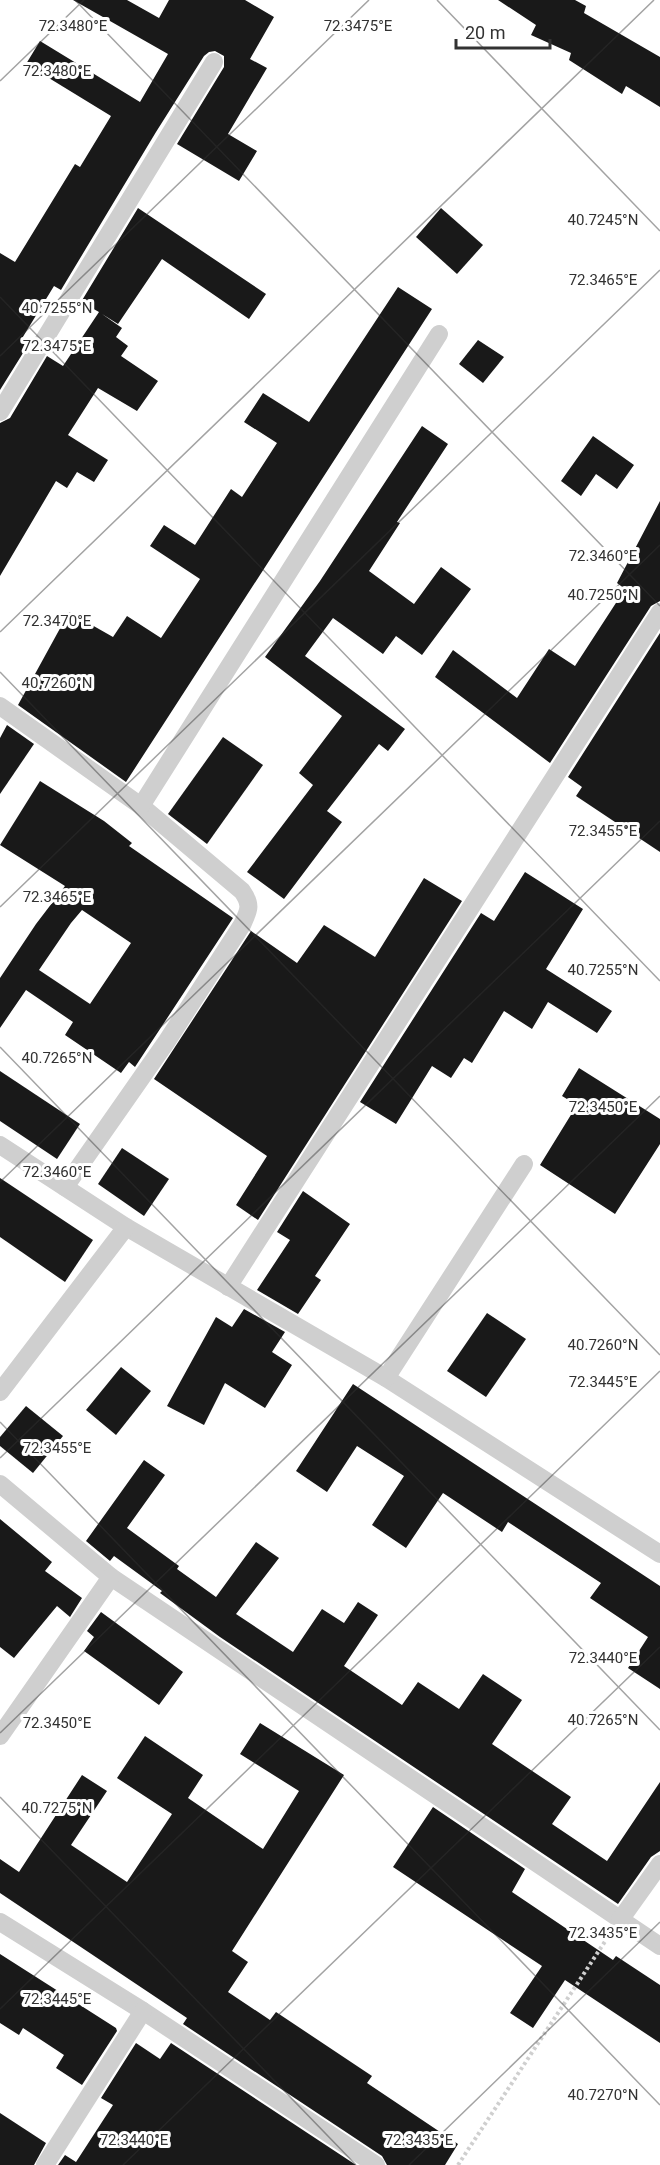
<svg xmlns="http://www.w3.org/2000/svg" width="660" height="2165" font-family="Roboto,sans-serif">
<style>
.building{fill:#191919;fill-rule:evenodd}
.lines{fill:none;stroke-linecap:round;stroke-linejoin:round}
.path{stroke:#cfcfcf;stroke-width:4;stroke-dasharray:3 3;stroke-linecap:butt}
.lane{stroke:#cfcfcf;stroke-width:18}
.ticks{fill:none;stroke:#323232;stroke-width:1.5;stroke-opacity:0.45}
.ticks-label{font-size:15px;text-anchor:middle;fill:#323232;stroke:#fff;stroke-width:6;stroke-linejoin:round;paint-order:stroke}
</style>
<rect width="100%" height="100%" fill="#fff"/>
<g class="building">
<polygon points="73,0 127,0 159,18 169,0 245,0 274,17 250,59 267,68 228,134 257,151 239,181 177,144 224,67 224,56 215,51 209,52 204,56 156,132 61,290 54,286 21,340 28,345 0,390 0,253 15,262 75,164 80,167 111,116 26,64 40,41 140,102 168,54"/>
<polygon points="498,0 575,0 586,6 584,13 660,57 660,107 626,86 622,94 569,60 571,53 531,35 536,25"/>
<polygon points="138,208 266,294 249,319 162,259 118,324 102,314 122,328 116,337 128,346 121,356 158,381 137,411 98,388 68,435 108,460 94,482 77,472 67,488 56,481 0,576 0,423 10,418 47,356 63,366 99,312 81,302"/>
<polygon points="441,208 483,245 457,274 416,237"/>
<polygon points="398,287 432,309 126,782 18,705 69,612 113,637 127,616 161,638 200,579 150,546 164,525 195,545 231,489 242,497 277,443 244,422 263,393 309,422"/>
<polygon points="478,340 504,357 483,383 459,364"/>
<polygon points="422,426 448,444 397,522 400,523 369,571 414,604 441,567 471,589 422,655 396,636 383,654 333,618 305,656 405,729 388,751 379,744 327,811 342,822 284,899 247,872 313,785 299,773 342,716 265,657 320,581"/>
<polygon points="593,436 634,465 617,489 596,474 581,496 561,481"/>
<polygon points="660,501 660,601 651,606 550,763 435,677 453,650 517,698 549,649 575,666 625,589 617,583"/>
<polygon points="660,633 660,852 576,796 582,787 568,777"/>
<polygon points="7,725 34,744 0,794 0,738"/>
<polygon points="223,737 263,765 207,844 168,814"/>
<path d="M40 781 104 821 132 843 129 846 233 918 135 1067 129 1062 121 1073 65 1035 73 1022 26 990 0 1028V978L36 924 65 886 0 845ZM82 910 131 943 90 1004 39 970 71 923Z"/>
<polygon points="525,872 583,909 546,969 612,1011 597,1033 548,1002 532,1029 504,1011 472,1063 464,1058 451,1078 432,1066 396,1124 360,1102 481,913 494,921"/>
<polygon points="424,878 462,901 258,1220 236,1205 267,1156 154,1079 251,931 297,963 324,925 375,957"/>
<polygon points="579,1068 660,1119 660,1144 615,1214 540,1165 577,1105 562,1096"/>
<polygon points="0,1071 80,1124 57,1159 0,1121"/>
<polygon points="122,1148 169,1179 144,1216 98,1184"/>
<polygon points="0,1178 93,1240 65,1282 0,1237"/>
<polygon points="303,1191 350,1224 315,1276 321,1280 298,1314 257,1290 290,1240 277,1232"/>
<polygon points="244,1309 285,1332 272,1352 292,1365 265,1408 225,1383 204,1425 167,1406 216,1317 232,1327"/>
<polygon points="487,1313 526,1339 486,1397 447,1371"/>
<polygon points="121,1367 151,1391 116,1435 86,1410"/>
<polygon points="353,1384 660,1586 660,1689 628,1668 648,1637 590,1598 601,1583 508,1522 502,1532 443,1493 406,1548 372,1525 404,1476 357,1446 327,1492 296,1471"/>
<polygon points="26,1406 63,1436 33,1473 0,1446 0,1437"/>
<polygon points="144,1460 165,1475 127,1528 179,1566 177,1569 216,1597 256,1542 279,1558 236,1614 293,1652 322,1609 344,1623 358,1602 378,1615 344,1666 402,1705 418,1682 459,1709 483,1674 522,1700 492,1744 571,1797 552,1824 607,1861 660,1782 660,1851 651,1857 618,1904 220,1637 160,1593 162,1591 114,1556 110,1561 86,1541"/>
<polygon points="0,1519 52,1562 45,1571 82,1598 70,1617 57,1606 14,1658 0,1647"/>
<polygon points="101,1612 183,1672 159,1705 84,1651 94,1637 87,1631"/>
<polygon points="260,1723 344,1775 232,1951 248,1962 228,1992 270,2020 276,2012 372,2076 367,2083 458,2144 445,2165 387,2165 382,2156 183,2024 187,2018 0,1893 0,1859 19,1872 82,1775 107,1791 71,1845 127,1882 172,1814 117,1778 145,1736 203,1775 188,1798 263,1849 299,1791 240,1754"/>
<polygon points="433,1807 525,1869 512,1892 613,1960 616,1956 660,1985 660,2043 565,1980 533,2028 510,2013 542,1966 393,1867"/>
<polygon points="0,1954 116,2028 117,2031 82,2085 56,2068 64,2055 23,2028 19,2035 0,2023"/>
<polygon points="136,2043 160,2059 171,2043 356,2165 58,2165 65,2155 76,2162 113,2105 101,2098"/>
<polygon points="0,2113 46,2143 34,2165 0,2165"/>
</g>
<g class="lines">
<polyline class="path" points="458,2165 606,1940"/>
<g class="lane">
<polyline points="0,412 214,62"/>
<path d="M0 706 141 806 242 891C252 905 249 910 242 925L167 1041 65 1187"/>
<polyline points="141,806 439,334"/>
<polyline points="0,1145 126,1227 386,1378 660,1554"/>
<polyline points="228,1287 660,612"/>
<polyline points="386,1378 524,1164"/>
<polyline points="0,1392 126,1227"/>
<polyline points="0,1484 111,1577 660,1946"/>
<polyline points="0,1736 111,1577"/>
<polyline points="620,1920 660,1864"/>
<polyline points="0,1922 143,2011 376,2165"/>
<polyline points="45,2165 143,2011"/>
</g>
</g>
<path class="ticks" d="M75 0 660 606M437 0 660 231M0 81 84 0M0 297 660 981M0 356 369 0M0 632 654 0M0 672 660 1355M0 907 660 270M0 1047 660 1730M0 1182 660 545M0 1422 660 2105M0 1458 660 821M0 1733 660 1096M0 1797 356 2165M0 2009 660 1371M123 2165 660 1647M409 2165 660 1922"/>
<g class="ticks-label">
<text x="73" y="31">72.3480°E</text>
<text x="358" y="31">72.3475°E</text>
<text x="57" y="76">72.3480°E</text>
<text x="603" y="225">40.7245°N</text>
<text x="603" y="285">72.3465°E</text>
<text x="57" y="313">40.7255°N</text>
<text x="57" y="351">72.3475°E</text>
<text x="603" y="561">72.3460°E</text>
<text x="603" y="600">40.7250°N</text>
<text x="57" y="626">72.3470°E</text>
<text x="57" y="688">40.7260°N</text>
<text x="603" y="836">72.3455°E</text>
<text x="57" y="902">72.3465°E</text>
<text x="603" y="975">40.7255°N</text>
<text x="57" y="1063">40.7265°N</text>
<text x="603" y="1112">72.3450°E</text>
<text x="57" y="1177">72.3460°E</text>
<text x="603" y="1350">40.7260°N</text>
<text x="603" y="1387">72.3445°E</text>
<text x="57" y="1453">72.3455°E</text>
<text x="603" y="1663">72.3440°E</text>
<text x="603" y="1725">40.7265°N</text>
<text x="57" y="1728">72.3450°E</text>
<text x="57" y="1813">40.7275°N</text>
<text x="603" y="1938">72.3435°E</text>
<text x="57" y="2004">72.3445°E</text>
<text x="603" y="2100">40.7270°N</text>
<text x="134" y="2145">72.3440°E</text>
<text x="419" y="2145">72.3435°E</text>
</g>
<path d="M456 39v9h94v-9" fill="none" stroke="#323232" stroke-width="3"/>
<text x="465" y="39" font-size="18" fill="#323232" stroke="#ffffff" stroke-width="4.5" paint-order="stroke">20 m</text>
</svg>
